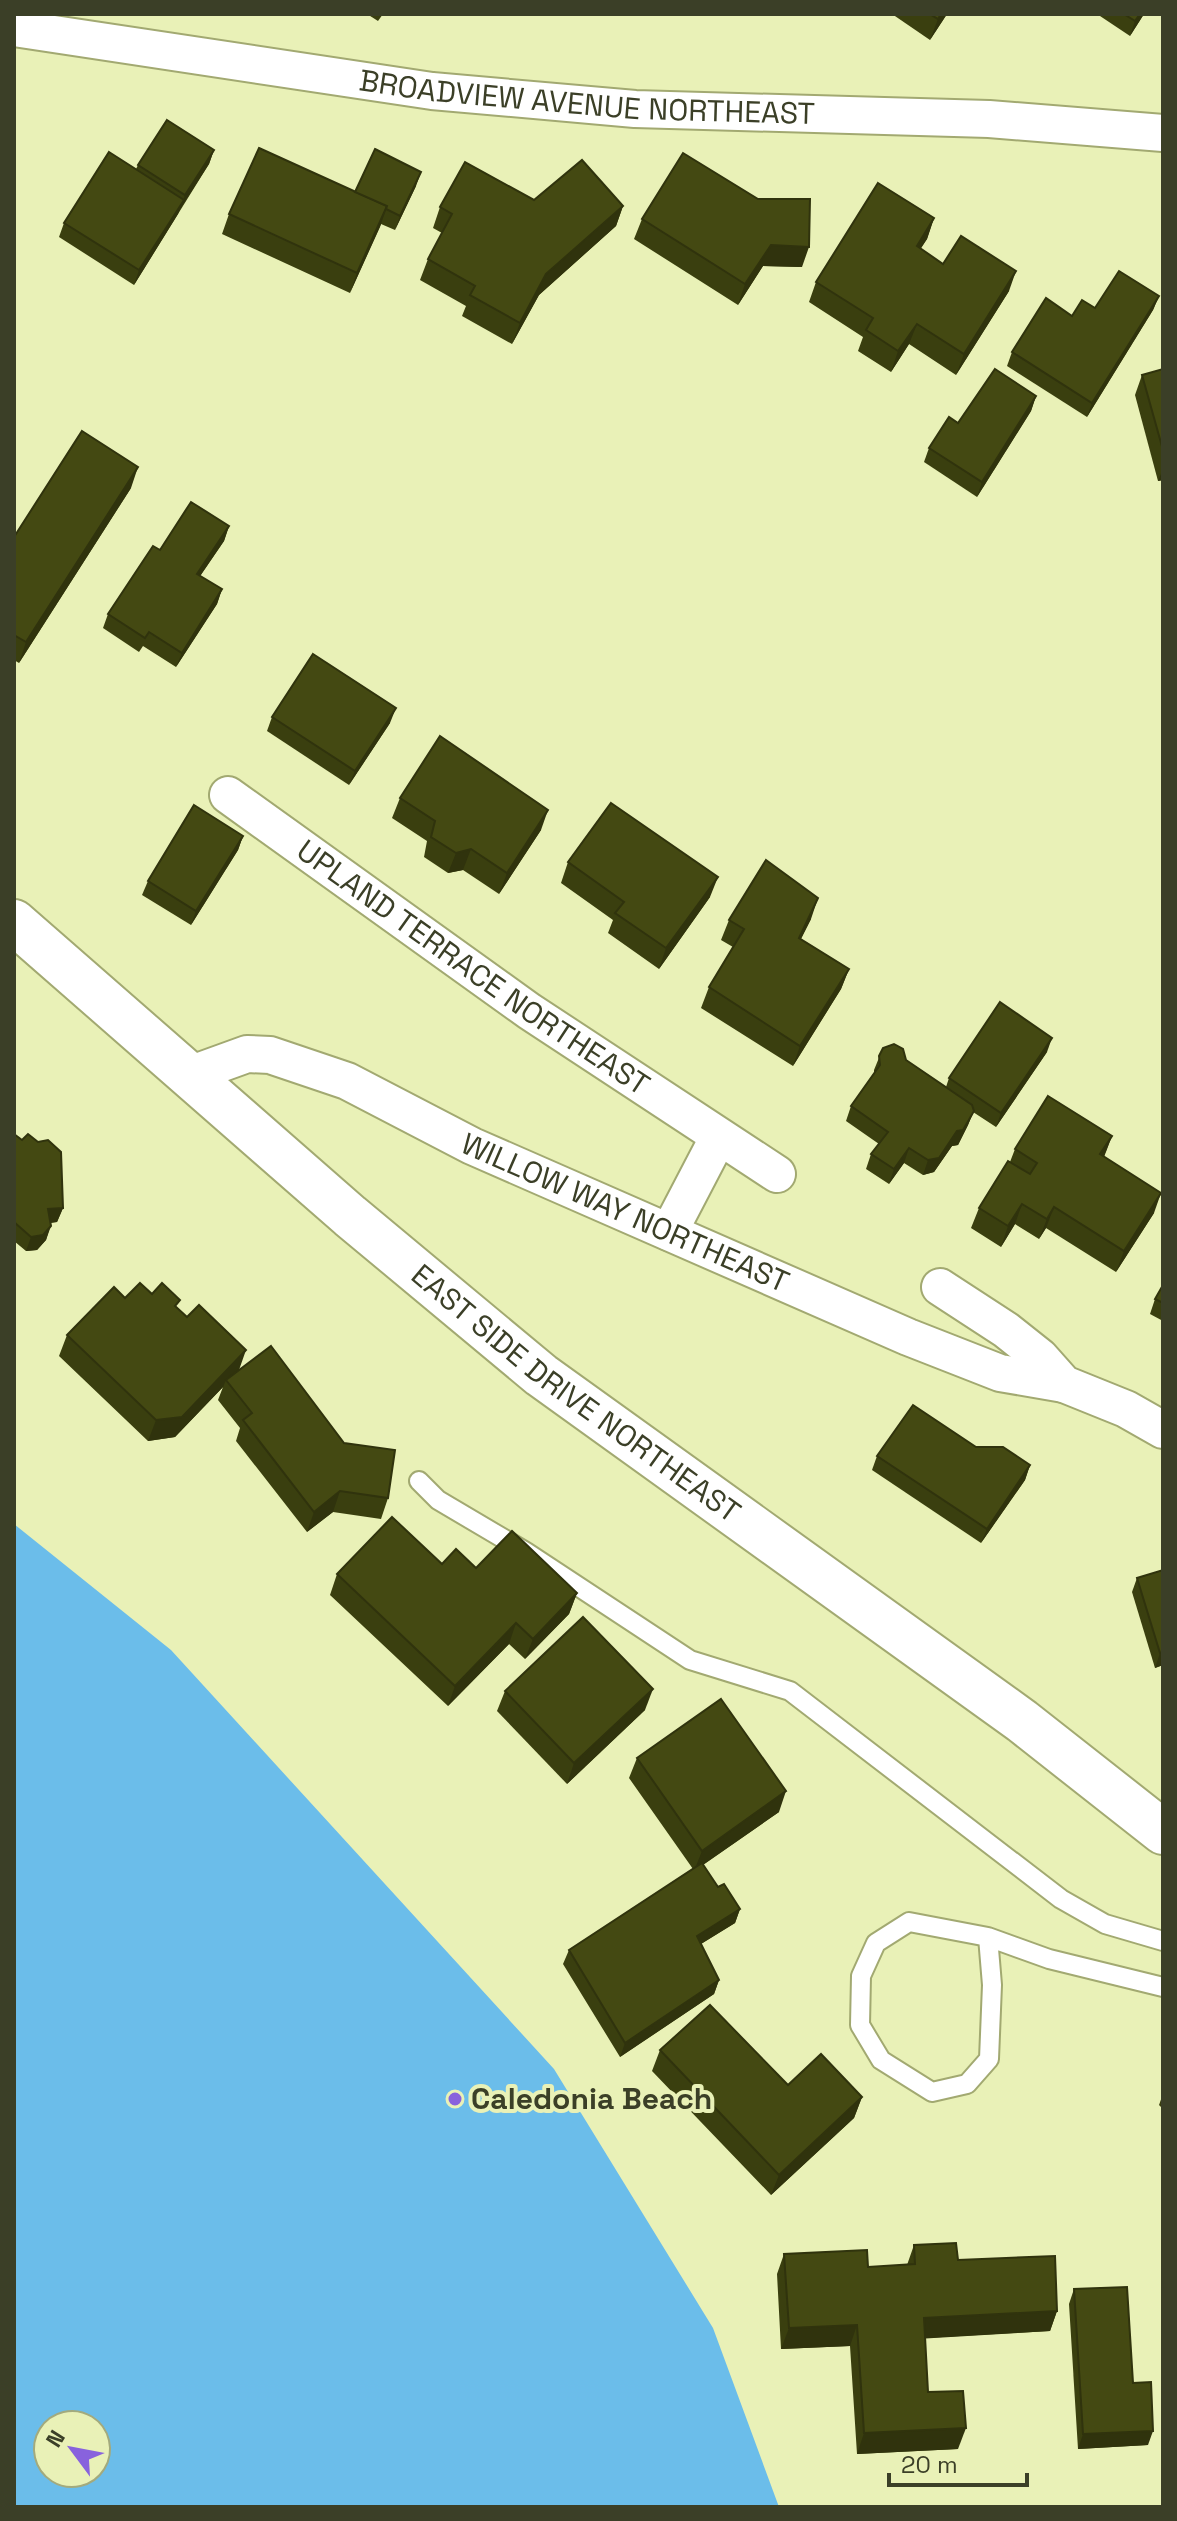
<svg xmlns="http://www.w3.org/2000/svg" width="1177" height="2521" font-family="'Space Grotesk',sans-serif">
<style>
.water{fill:#6bbdea;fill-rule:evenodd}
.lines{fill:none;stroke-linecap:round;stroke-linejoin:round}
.service-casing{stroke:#a2a971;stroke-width:22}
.minor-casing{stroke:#a2a971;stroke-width:40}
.secondary-casing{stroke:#a2a971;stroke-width:48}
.service{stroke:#fff;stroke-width:18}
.minor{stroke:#fff;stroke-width:36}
.secondary{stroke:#fff;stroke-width:44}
.wall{fill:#3a3f0f}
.shaded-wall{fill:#30330d}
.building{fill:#444912;stroke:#30330d;stroke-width:2}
.poi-dot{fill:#8862dd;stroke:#e9f1b7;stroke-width:3}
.labels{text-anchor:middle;stroke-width:8;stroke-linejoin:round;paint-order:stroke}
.street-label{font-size:30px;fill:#3b3f27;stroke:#e9f1b7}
.poi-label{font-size:30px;font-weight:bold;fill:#3b3f27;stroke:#e9f1b7;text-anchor:start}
</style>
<rect width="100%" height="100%" fill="#e9f1b7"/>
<path class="water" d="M14 1524 171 1650 554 2069 713 2328 779 2507H14ZM48 2425H96V2473H48Z"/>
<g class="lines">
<defs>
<g id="service">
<polyline points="419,1481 438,1500 526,1552 690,1660 790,1691 1061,1899 1105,1924 1163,1941"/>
<polyline points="988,1937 992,1985 989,2059 967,2084 932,2092 881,2060 860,2025 861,1976 876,1943 909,1922 988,1937 1049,1959 1163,1987"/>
</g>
<g id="minor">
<path id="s1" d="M14 28 432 91 635 109 989 119 1163 133"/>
<path id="s2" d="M228 795 529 1011 777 1174"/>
<path id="s3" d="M189 1075 247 1054 270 1055 347 1081 472 1146 908 1337 1000 1373 1064 1384"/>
<polyline points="669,1232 718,1138"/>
<polyline points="940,1287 1006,1330 1040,1357 1064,1384 1126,1409 1163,1430"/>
</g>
<g id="secondary">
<path id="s4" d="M14 922 350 1216 541 1375 1022 1721 1163 1832"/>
</g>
</defs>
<use href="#service" class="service-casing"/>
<use href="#minor" class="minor-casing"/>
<use href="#secondary" class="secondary-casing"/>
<use href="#service" class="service"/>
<use href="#minor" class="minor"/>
<use href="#secondary" class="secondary"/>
</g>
<g class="wall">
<polygon points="367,14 383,14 378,21"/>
<polygon points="892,14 947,14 930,40"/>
<polygon points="1097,14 1144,14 1130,36"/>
<polygon points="214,150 209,164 134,285 59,237 64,223 136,169 138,165"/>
<polygon points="416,186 395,230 381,224 350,293 222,234 229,214 355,192"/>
<polygon points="534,200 623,206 616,226 539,295 512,344 462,316 466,306 420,280 428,259 442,233 433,228 440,207"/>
<polygon points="934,218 927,239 920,249 943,264 1009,291 956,375 909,344 891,372 858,351 863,337 809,302 816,282"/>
<polygon points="642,219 802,267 763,266 738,305 634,239"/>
<polygon points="1159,296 1153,310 1087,417 1007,366 1012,352 1072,316 1095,308"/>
<polygon points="1163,369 1163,480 1158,481 1135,395 1142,375"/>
<polygon points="1036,396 1031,411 977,497 924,462 929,448 958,423"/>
<polygon points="131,488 19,663 14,660 14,537"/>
<polygon points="229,526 224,541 200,576 222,589 217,604 176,667 143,646 139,652 103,628 108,614 160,550"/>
<polygon points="272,717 390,723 349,785 267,731"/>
<polygon points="400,798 541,830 499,894 463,870 448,873 424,857 427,841 392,818"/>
<polygon points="243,836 238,850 191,925 142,895 148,881"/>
<polygon points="568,862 710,897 659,969 608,933 613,920 561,883"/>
<polygon points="811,919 801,939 849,969 841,989 793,1066 701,1008 709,987 733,947 721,940 729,920"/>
<polygon points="883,1048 906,1060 946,1087 949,1078 1047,1052 996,1127 973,1112 968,1125 958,1145 952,1146 934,1172 923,1175 904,1163 889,1184 866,1169 871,1154 879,1144 846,1121 851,1106 874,1073 874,1070"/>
<polygon points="14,1134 63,1208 57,1222 51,1223 46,1240 37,1250 26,1251 14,1241"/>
<polygon points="1112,1136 1104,1156 1154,1213 1116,1272 1046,1228 1039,1239 1015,1224 1001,1247 971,1228 979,1208 1010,1162 1015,1149"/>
<polygon points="1163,1285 1163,1321 1150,1314 1155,1299"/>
<polygon points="152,1294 177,1308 239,1370 344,1443 388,1498 381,1519 333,1512 307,1532 236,1441 240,1428 218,1400 223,1387 175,1437 148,1441 59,1356 67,1335"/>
<polygon points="976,1447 1030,1465 1025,1480 981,1543 872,1470 877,1456"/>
<polygon points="442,1564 476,1568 577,1593 569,1614 525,1659 509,1644 448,1706 330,1595 337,1574"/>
<polygon points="1163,1570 1163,1665 1155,1668 1132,1592 1137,1578"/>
<polygon points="505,1691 645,1710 567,1784 497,1711"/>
<polygon points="637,1758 779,1812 703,1865 718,1887 740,1909 735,1923 701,1944 719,1980 714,1994 620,2057 563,1964 569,1950 693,1869 629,1778"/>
<polygon points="660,2050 788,2085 862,2097 854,2118 771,2195 652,2071"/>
<polygon points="1163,2094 1163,2109 1159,2105"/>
<polygon points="914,2245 958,2260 1057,2311 1050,2331 925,2338 928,2392 958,2449 857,2454 850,2346 781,2349 777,2274 784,2254 868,2267 907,2265"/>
<polygon points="1074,2289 1133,2383 1148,2445 1078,2449 1069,2304"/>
</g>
<g class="shaded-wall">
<polygon points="941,14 947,14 930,40 938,19"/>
<polygon points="1140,14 1144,14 1130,36 1135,21"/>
<polygon points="214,150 209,164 180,209 185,195"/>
<polygon points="421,172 416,186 395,230 400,216"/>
<polygon points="184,200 178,214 134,285 139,270"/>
<polygon points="387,206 380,227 350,293 357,273"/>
<polygon points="623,206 616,226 539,295 512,344 520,323 546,274"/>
<polygon points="934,218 927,239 909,267 917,246"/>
<polygon points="771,245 809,247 802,267 763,266 738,305 745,284"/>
<polygon points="1016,271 1009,291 956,375 964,354"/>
<polygon points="1159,296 1153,310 1087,417 1092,403"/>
<polygon points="917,324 909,344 891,372 898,351"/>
<polygon points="1036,396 1031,411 977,497 982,482"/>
<polygon points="138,467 131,488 19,663 26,642"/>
<polygon points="1163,469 1163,480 1158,481"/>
<polygon points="229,526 224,541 192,588 197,574"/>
<polygon points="222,589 217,604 176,667 182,653"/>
<polygon points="396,708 390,723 349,785 355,771"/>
<polygon points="548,810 541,830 499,894 507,873"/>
<polygon points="243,836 238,850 191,925 196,911"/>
<polygon points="471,849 463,870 448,873 456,853"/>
<polygon points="718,877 710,897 659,969 666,948"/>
<polygon points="818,898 811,919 791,958 799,938"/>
<polygon points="849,969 841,989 793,1066 800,1046"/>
<polygon points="1052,1038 1047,1052 996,1127 1001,1113"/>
<polygon points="974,1111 968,1125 958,1145 952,1146 934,1172 923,1175 928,1160 957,1131"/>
<polygon points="1112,1136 1104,1157 1100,1154"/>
<polygon points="909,1148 904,1163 889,1184 894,1169"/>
<polygon points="1161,1193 1154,1213 1116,1272 1124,1251"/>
<polygon points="1022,1204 1015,1224 1001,1247 1008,1226"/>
<polygon points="1054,1207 1046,1228 1039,1239 1047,1219"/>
<polygon points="63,1208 57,1222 43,1223 48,1209"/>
<polygon points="51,1226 46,1240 37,1250 26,1251 31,1237"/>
<polygon points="246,1350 239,1370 226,1380 223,1387 175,1437 148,1441 156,1420"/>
<polygon points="1030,1465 1025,1480 981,1543 987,1529"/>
<polygon points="340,1491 333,1512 307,1532 314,1512"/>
<polygon points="577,1593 569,1614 525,1659 533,1639"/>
<polygon points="516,1623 509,1644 448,1706 455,1686"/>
<polygon points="1163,1652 1163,1665 1155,1668 1160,1653"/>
<polygon points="653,1689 645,1710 567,1784 574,1763"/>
<polygon points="786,1791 779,1812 694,1871 702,1851"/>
<polygon points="740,1909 735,1923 691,1950 697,1936"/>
<polygon points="719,1980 714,1994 620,2057 625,2043"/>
<polygon points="862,2097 854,2118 771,2195 779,2175"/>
<polygon points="1057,2311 1050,2331 917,2339 924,2318"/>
<polygon points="857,2325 850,2346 781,2349 789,2328"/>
<polygon points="966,2428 958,2449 857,2454 864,2433"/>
<polygon points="1153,2431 1148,2445 1078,2449 1083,2434"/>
</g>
<g class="building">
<polygon points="930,14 941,14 938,19"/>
<polygon points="1124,14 1140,14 1135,21"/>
<polygon points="167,120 214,150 185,195 138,165"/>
<polygon points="259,148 387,206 357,273 229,214"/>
<polygon points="375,149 421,172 400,216 386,209 387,206 355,192"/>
<polygon points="109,152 184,200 139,270 64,223"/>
<polygon points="683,153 758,199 810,199 809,247 771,245 745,284 642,219"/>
<polygon points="582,160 623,206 546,274 520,323 470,295 475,286 428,259 452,214 440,207 465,162 534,200"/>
<polygon points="878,183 934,218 917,246 943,264 961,236 1016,271 964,354 917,324 898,351 866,330 873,318 816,282"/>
<polygon points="1119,271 1159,296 1092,403 1012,352 1046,298 1072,316 1082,300 1095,308"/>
<polygon points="995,369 1036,396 982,482 929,448 949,417 958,423"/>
<polygon points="1163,369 1163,450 1142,375"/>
<polygon points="82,431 138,467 26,642 14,635 14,537"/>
<polygon points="191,502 229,526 197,574 222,589 182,653 149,632 145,638 108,614 153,546 160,550"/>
<polygon points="313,654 396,708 355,771 272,717"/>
<polygon points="440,736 548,810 507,873 471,849 456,853 431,837 435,821 400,798"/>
<polygon points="611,803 718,877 666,948 615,913 624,902 568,862"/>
<polygon points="194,805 243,836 196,911 148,881"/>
<polygon points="766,860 818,898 799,938 849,969 800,1046 709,987 744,929 729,920"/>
<polygon points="1000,1002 1052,1038 1001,1113 949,1078"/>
<polygon points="894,1044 903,1049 906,1060 972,1105 974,1111 963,1130 957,1131 939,1158 928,1160 909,1148 894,1169 871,1154 888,1132 851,1106 880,1065 879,1056 883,1048"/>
<polygon points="1048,1096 1112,1136 1100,1154 1161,1193 1124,1251 1054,1207 1047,1219 1022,1204 1008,1226 979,1208 1008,1161 1030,1174 1037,1163 1015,1149"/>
<polygon points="14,1134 22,1140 28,1134 38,1142 48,1140 61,1152 63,1208 48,1209 51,1226 43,1235 31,1237 14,1222"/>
<polygon points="140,1283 152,1294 162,1283 180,1300 175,1306 187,1317 199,1305 246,1350 182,1417 156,1420 67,1335 114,1287 125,1298"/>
<polygon points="1163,1285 1163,1303 1155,1299"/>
<polygon points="271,1346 344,1443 395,1450 388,1498 340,1491 314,1512 243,1420 252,1413 226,1380"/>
<polygon points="913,1405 976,1447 1003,1447 1030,1465 987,1529 877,1456"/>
<polygon points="392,1517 442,1564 456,1549 476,1568 512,1531 577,1593 533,1639 516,1623 455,1686 337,1574"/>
<polygon points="1163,1570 1163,1652 1160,1653 1137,1578"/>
<polygon points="583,1617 653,1689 574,1763 505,1691"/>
<polygon points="721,1699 786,1791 702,1851 637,1758"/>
<polygon points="702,1863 718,1887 724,1884 740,1909 697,1936 719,1980 625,2043 569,1950"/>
<polygon points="710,2005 788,2085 821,2054 862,2097 779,2175 660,2050"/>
<polygon points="956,2243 958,2260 1055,2256 1057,2311 924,2318 928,2392 963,2391 966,2428 864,2433 857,2325 789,2328 784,2254 867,2250 868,2267 915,2264 914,2245"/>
<polygon points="1127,2287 1133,2383 1151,2382 1153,2431 1083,2434 1074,2289"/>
</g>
<circle class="poi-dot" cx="455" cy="2099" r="8"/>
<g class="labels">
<g class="street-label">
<text dy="10" stroke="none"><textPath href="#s1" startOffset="578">BROADVIEW AVENUE NORTHEAST</textPath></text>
<text dy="10" stroke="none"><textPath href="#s2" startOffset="300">UPLAND TERRACE NORTHEAST</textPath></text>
<text dy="10" stroke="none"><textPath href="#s3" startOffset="474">WILLOW WAY NORTHEAST</textPath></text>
<text dy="10" stroke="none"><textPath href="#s4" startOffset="734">EAST SIDE DRIVE NORTHEAST</textPath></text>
</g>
<g class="poi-label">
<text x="471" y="2109">Caledonia Beach</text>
</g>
</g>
<rect width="1177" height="2521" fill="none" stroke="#3b3f27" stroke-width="32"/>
<g transform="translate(72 2449) rotate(302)"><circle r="38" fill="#e9f1b7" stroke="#a3aa7d" stroke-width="2"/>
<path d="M0-6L14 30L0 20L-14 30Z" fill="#8862dd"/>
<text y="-12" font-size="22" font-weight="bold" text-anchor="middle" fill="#3b3f27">N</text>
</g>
<path d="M889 2473v12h138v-12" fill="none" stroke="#3b3f27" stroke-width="4"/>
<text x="901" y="2473" font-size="24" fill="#3b3f27" stroke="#e9f1b7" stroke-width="6" paint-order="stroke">20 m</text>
</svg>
